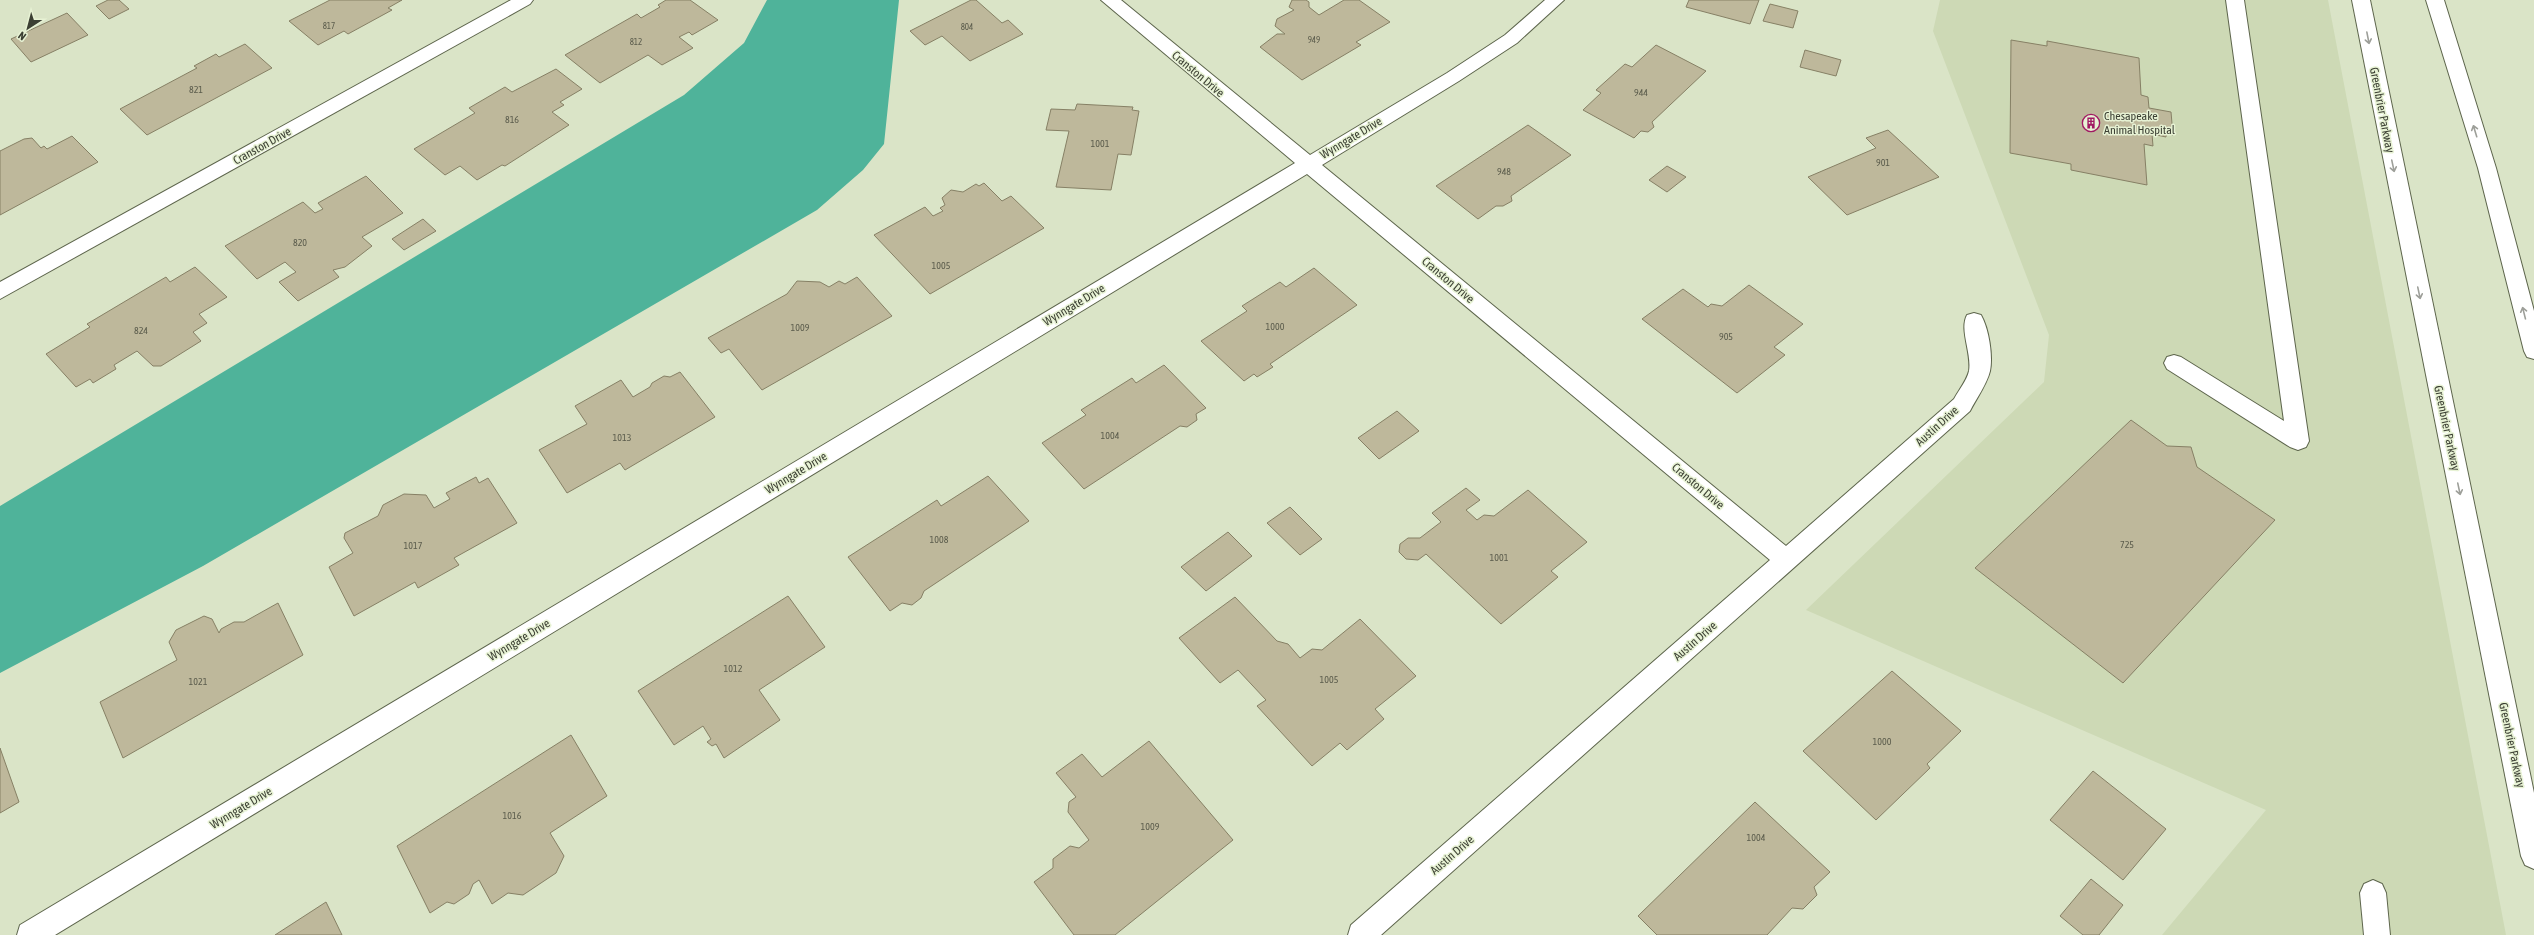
<svg xmlns="http://www.w3.org/2000/svg" width="2534" height="935" font-family="'Asap Condensed',sans-serif">
<style>
.built{fill:#cdd9b5}
.water{fill:#4fb39a}
.building{fill:#beb89b;stroke:#868065}
.lines{fill:none;stroke-linecap:round;stroke-linejoin:round}
.minor-casing{stroke:#5d654c;stroke-width:2}
.major-casing{stroke:#5d654c;stroke-width:2}
.minor{fill:#fff;fill-rule:evenodd}
.major{fill:#fff;fill-rule:evenodd}
.oneway{stroke:#9d9f99}
.labels{text-anchor:middle;stroke-width:3;stroke-linejoin:round;paint-order:stroke}
.far-number-label{font-size:9px;fill:#5c5d4d}
.number-label{font-size:10px;fill:#5c5d4d}
.street-label{font-size:12px;fill:#3b3f33;stroke:#e7f2d4}
.poi-label{font-size:12px;fill:#3b3f33;stroke:#e7f2d4;text-anchor:start}
</style>
<rect width="100%" height="100%" fill="#dae4c7"/>
<polygon class="built" points="1940,0 2328,0 2506,935 2162,935 2266,810 1806,610 2044,382 2049,335 1933,31"/>
<polygon class="water" points="767,0 899,0 884,144 863,170 817,210 203,566 0,673 0,506 684,95 744,43"/>
<g class="building">
<polygon points="108,0 119,0 129,9 109,19 96,6"/>
<polygon points="330,0 402,0 388,8 392,10 348,34 344,31 318,45 289,21"/>
<polygon points="666,0 690,0 718,20 692,35 689,32 679,37 693,48 662,65 648,55 600,83 565,55 637,14 641,18 660,7 658,5"/>
<polygon points="971,0 976,0 1002,23 1008,20 1023,34 970,61 942,36 925,45 910,31"/>
<polygon points="1292,0 1306,0 1309,2 1309,7 1319,15 1344,0 1359,0 1390,22 1356,42 1361,45 1302,80 1260,47 1277,34 1285,34 1275,26 1277,19 1294,10 1289,7"/>
<polygon points="1689,0 1759,0 1750,24 1686,7"/>
<polygon points="1770,4 1798,11 1793,28 1763,21"/>
<polygon points="67,13 88,35 31,62 11,39"/>
<polygon points="2011,40 2047,46 2047,41 2139,58 2141,95 2148,97 2149,108 2171,112 2173,135 2166,133 2166,137 2152,134 2153,146 2144,144 2147,185 2071,170 2071,164 2010,153"/>
<polygon points="245,44 272,68 147,135 120,109 197,68 194,66 216,54 219,57"/>
<polygon points="1656,45 1706,71 1652,122 1654,127 1648,132 1641,131 1634,138 1583,110 1601,93 1596,90 1625,64 1632,67"/>
<polygon points="1805,50 1841,60 1836,76 1800,67"/>
<polygon points="556,69 582,89 560,102 564,105 552,112 569,125 505,166 502,165 477,180 460,166 445,175 414,149 475,113 469,108 505,87 512,92"/>
<polygon points="1077,104 1133,107 1132,110 1139,111 1131,155 1118,154 1111,190 1056,187 1069,131 1046,130 1051,109 1075,110"/>
<polygon points="1528,125 1571,155 1511,196 1512,201 1503,206 1496,206 1478,219 1436,186"/>
<polygon points="1888,130 1939,177 1847,215 1808,177 1876,148 1866,138"/>
<polygon points="72,136 98,162 0,215 0,151 24,139 32,138 41,148 44,146 47,149"/>
<polygon points="1667,166 1686,177 1667,192 1649,180"/>
<polygon points="366,176 403,213 362,237 372,246 345,267 333,270 339,277 298,301 279,282 296,272 285,262 257,279 225,246 303,202 315,213 323,209 318,203"/>
<polygon points="984,183 1002,201 1011,196 1044,228 930,294 874,235 925,207 933,216 943,211 940,208 945,205 942,198 951,190 963,192 976,184 979,186"/>
<polygon points="423,219 436,231 404,250 392,239"/>
<polygon points="195,267 227,297 199,314 207,323 193,332 201,341 161,366 153,366 137,351 114,365 116,369 93,383 90,379 76,387 46,354 90,327 87,324 166,277 170,282"/>
<polygon points="1314,268 1357,305 1270,364 1273,367 1257,377 1254,374 1244,381 1201,341 1247,311 1242,306 1280,282 1286,287"/>
<polygon points="857,277 892,316 762,390 729,349 721,353 708,338 787,294 797,281 820,282 829,287 839,281 845,284"/>
<polygon points="1749,285 1803,324 1774,347 1785,355 1737,393 1642,319 1683,289 1708,307 1711,304 1722,306"/>
<polygon points="1164,365 1206,408 1196,414 1197,420 1187,427 1180,426 1084,489 1042,443 1086,415 1081,410 1132,378 1136,383"/>
<polygon points="680,372 715,417 625,470 620,463 567,493 539,450 587,424 575,406 621,380 633,397 650,387 652,383 664,376 670,377"/>
<polygon points="1397,411 1419,431 1379,459 1358,438"/>
<polygon points="2131,420 2167,446 2191,447 2197,467 2275,520 2123,683 1975,568"/>
<polygon points="988,476 1029,521 924,591 921,598 912,605 902,603 890,611 848,557 937,500 941,506"/>
<polygon points="476,477 479,483 488,478 517,523 454,558 459,565 418,588 415,582 354,616 329,567 353,553 344,538 345,533 378,516 383,505 404,494 426,495 434,508 450,499 446,493"/>
<polygon points="1466,488 1480,500 1466,510 1477,520 1484,515 1494,516 1528,490 1587,542 1551,571 1558,577 1501,624 1426,554 1418,560 1406,559 1399,552 1400,544 1408,538 1420,538 1441,522 1432,513"/>
<polygon points="1290,507 1322,539 1300,555 1267,523"/>
<polygon points="1228,532 1252,556 1206,591 1181,567"/>
<polygon points="788,596 825,647 759,690 780,720 724,758 716,744 712,746 707,742 711,739 703,726 674,745 638,691"/>
<polygon points="1235,597 1277,641 1288,644 1300,658 1312,649 1322,650 1360,619 1416,676 1375,709 1384,719 1347,750 1340,743 1312,766 1257,706 1266,700 1238,670 1220,683 1179,638"/>
<polygon points="278,603 303,655 123,758 100,702 177,660 169,642 176,630 204,616 212,619 219,633 221,629 234,622 244,622"/>
<polygon points="1892,671 1961,731 1927,764 1930,768 1876,820 1803,751"/>
<polygon points="571,735 607,796 550,833 564,856 556,873 523,895 508,893 492,904 479,880 473,884 469,894 454,904 447,902 430,913 397,846"/>
<polygon points="1149,741 1233,840 1115,935 1074,935 1034,882 1053,868 1053,859 1070,846 1079,848 1089,840 1068,812 1069,802 1076,797 1056,773 1082,754 1102,777"/>
<polygon points="0,748 19,802 0,813"/>
<polygon points="2093,771 2166,829 2123,880 2050,820"/>
<polygon points="1755,802 1830,872 1814,887 1817,895 1803,909 1792,908 1767,935 1657,935 1638,916"/>
<polygon points="2091,879 2123,905 2099,935 2083,935 2060,916"/>
<polygon points="326,902 342,935 275,935"/>
</g>
<g class="lines">
<defs>
<g id="minor">
<polygon points="511,0 533,0 530,4 0,299 0,282"/>
<path d="M1101 0H1121L1310 155 1447 73 1505 35 1545 0H1564L1517 43 1459 81 1322 165 1786 546 1954 399C1959 390 1967 380 1969 371 1972 353 1959 330 1967 315L1974 313 1981 315C1989 329 1993 356 1990 371 1987 384 1976 399 1970 411L1381 935H1348L1351 925 1770 560 1307 174 55 935H17L20 925 1295 163Z"/>
<polygon points="2226,0 2244,0 2309,441 2306,447 2298,450 2290,447 2167,369 2164,363 2167,357 2174,355 2181,357 2284,421"/>
<polygon points="2373,880 2382,884 2386,893 2390,935 2364,935 2360,893 2364,884"/>
</g>
<g id="major">
<polygon points="2352,0 2370,0 2534,793 2534,869 2525,865 2521,856"/>
<polygon points="2426,0 2444,0 2496,168 2534,311 2534,359 2527,357 2524,351 2478,168"/>
</g>
</defs>
<use href="#minor" class="minor-casing"/>
<use href="#major" class="major-casing"/>
<use href="#minor" class="minor"/>
<use href="#major" class="major"/>
</g>
<defs><path id="oneway-shaft" d="M-6 0H5M1.5-3L5.5 0L1.5 3" fill="none" stroke-width="1.6" stroke-linecap="round" stroke-linejoin="round"/></defs>
<g class="oneway">
<use href="#oneway-shaft" transform="translate(2368 38) rotate(79)"/>
<use href="#oneway-shaft" transform="translate(2475 131) rotate(-107)"/>
<use href="#oneway-shaft" transform="translate(2393 166) rotate(78)"/>
<use href="#oneway-shaft" transform="translate(2419 293) rotate(78)"/>
<use href="#oneway-shaft" transform="translate(2524 313) rotate(-104)"/>
<use href="#oneway-shaft" transform="translate(2459 489) rotate(78)"/>
</g>
<defs>
<symbol id="building-ring" viewBox="-11 -11 22 22"><circle r="9.5" fill="#e7f2d4" stroke="#a11863" stroke-width="1.5"/><path d="M-4-6H4V6H1V3H-1V6H-4ZM-2.5-4.3h1.7v1.8h-1.7ZM.8-4.3h1.7v1.8H.8ZM-2.5-1h1.7V.8h-1.7ZM.8-1h1.7V.8H.8Z" fill="#a11863"/></symbol>
</defs>
<g fill-rule="evenodd">
<use href="#building-ring" x="2081" y="113" width="20" height="20"/>
</g>
<g class="labels">
<g class="far-number-label">
<text x="329" y="29">817</text>
<text x="967" y="30">804</text>
<text x="1314" y="43">949</text>
<text x="636" y="45">812</text>
</g>
<g class="number-label">
<text x="196" y="93">821</text>
<text x="1641" y="96">944</text>
<text x="512" y="123">816</text>
<text x="1100" y="147">1001</text>
<text x="1883" y="166">901</text>
<text x="1504" y="175">948</text>
<text x="300" y="246">820</text>
<text x="941" y="269">1005</text>
<text x="1275" y="330">1000</text>
<text x="800" y="331">1009</text>
<text x="141" y="334">824</text>
<text x="1726" y="340">905</text>
<text x="1110" y="439">1004</text>
<text x="622" y="441">1013</text>
<text x="939" y="543">1008</text>
<text x="2127" y="548">725</text>
<text x="413" y="549">1017</text>
<text x="1499" y="561">1001</text>
<text x="733" y="672">1012</text>
<text x="1329" y="683">1005</text>
<text x="198" y="685">1021</text>
<text x="1882" y="745">1000</text>
<text x="512" y="819">1016</text>
<text x="1150" y="830">1009</text>
<text x="1756" y="841">1004</text>
</g>
<g class="street-label">
<text transform="translate(1198 74) rotate(40)" y="4">Cranston Drive</text>
<text transform="translate(2382 110) rotate(79)" y="4">Greenbrier Parkway</text>
<text transform="translate(1351 138) rotate(-31)" y="4">Wynngate Drive</text>
<text transform="translate(262 146) rotate(-29)" y="4">Cranston Drive</text>
<text transform="translate(1448 280) rotate(40)" y="4">Cranston Drive</text>
<text transform="translate(1074 305) rotate(-31)" y="4">Wynngate Drive</text>
<text transform="translate(1937 426) rotate(-42)" y="4">Austin Drive</text>
<text transform="translate(2447 428) rotate(78)" y="4">Greenbrier Parkway</text>
<text transform="translate(796 473) rotate(-31)" y="4">Wynngate Drive</text>
<text transform="translate(1698 486) rotate(40)" y="4">Cranston Drive</text>
<text transform="translate(519 640) rotate(-31)" y="4">Wynngate Drive</text>
<text transform="translate(1695 641) rotate(-41)" y="4">Austin Drive</text>
<text transform="translate(2512 745) rotate(78)" y="4">Greenbrier Parkway</text>
<text transform="translate(241 808) rotate(-31)" y="4">Wynngate Drive</text>
<text transform="translate(1452 855) rotate(-41)" y="4">Austin Drive</text>
</g>
<g class="poi-label">
<text x="2104" y="120">Chesapeake<tspan x="2104" dy="14">Animal Hospital</tspan></text>
</g>
</g>
<g transform="translate(28 28) rotate(216)" stroke="#e7f2d4" stroke-width="3" paint-order="stroke">
<path d="M0-3L7 15L0 10L-7 15Z" fill="#3b3f33"/>
<text y="-6" font-size="11" font-weight="bold" text-anchor="middle" fill="#3b3f33">N</text>
</g>
</svg>
